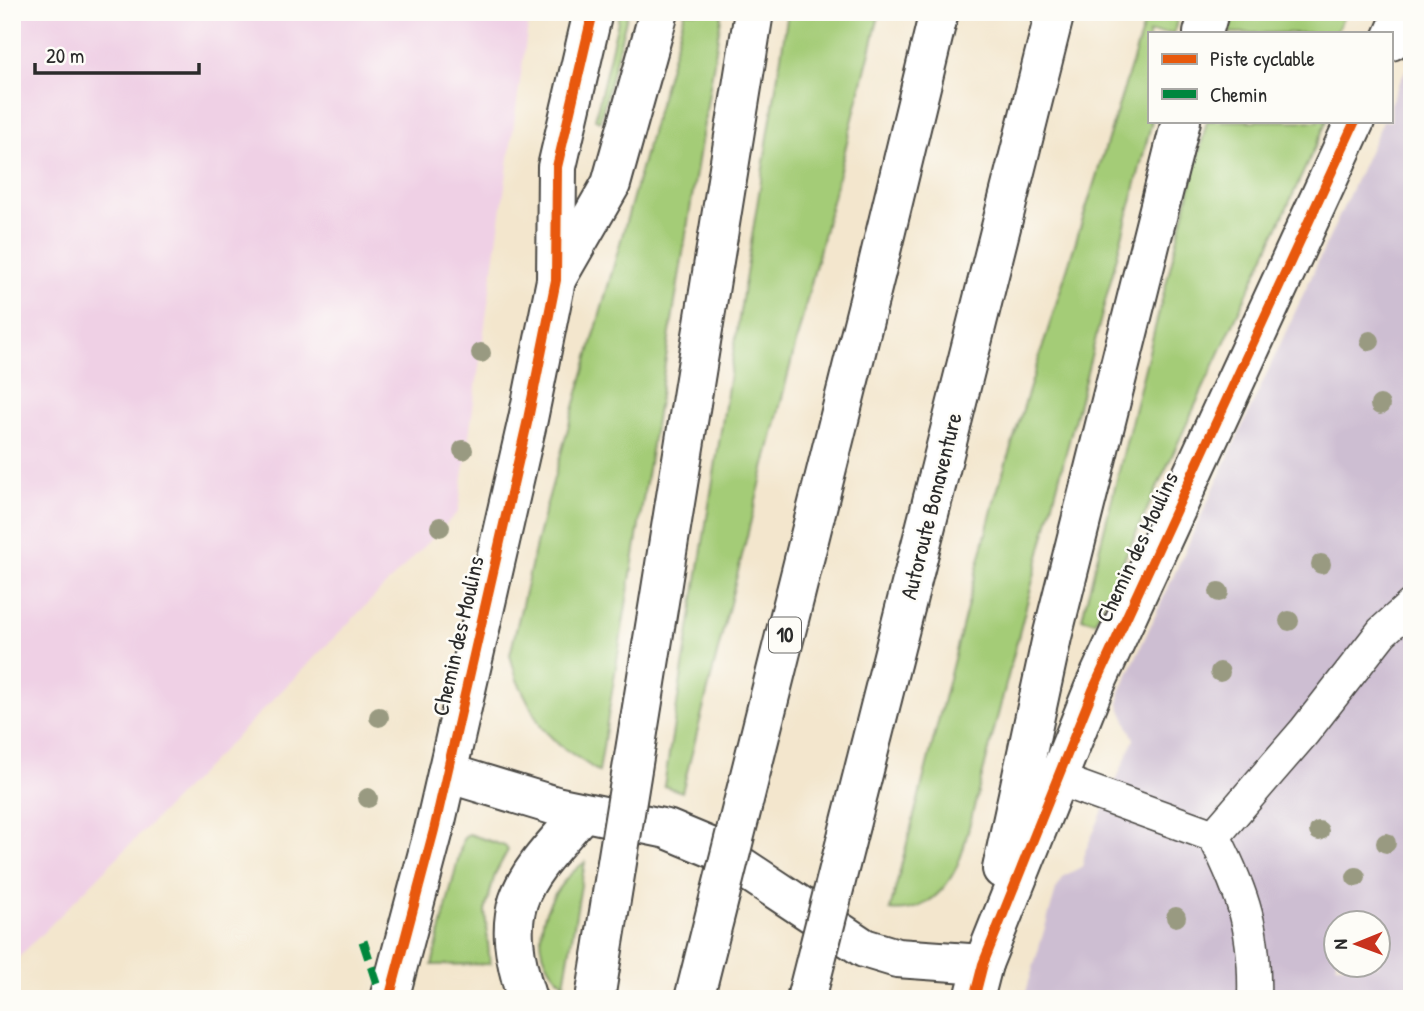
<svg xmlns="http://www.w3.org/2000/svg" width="1424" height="1011" font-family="'Patrick Hand',sans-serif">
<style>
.built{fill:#efd0e5}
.industrial{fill:#cdbed2;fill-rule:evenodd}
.green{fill:#a4cc77;stroke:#687c51;stroke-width:2}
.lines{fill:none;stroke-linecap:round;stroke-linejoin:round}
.service-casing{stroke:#494743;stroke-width:35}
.tertiary-casing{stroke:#494743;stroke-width:42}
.motorway-casing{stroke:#494743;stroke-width:42}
.service{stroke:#fff;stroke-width:32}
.tertiary{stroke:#fff;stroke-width:38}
.motorway{stroke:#fff;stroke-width:38}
.motorway-bridge-casing{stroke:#494743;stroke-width:42;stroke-linecap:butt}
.motorway-bridge{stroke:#fff;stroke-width:38}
.quiet{stroke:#00873e;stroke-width:9;stroke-dasharray:18 9;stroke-linecap:butt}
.cycleway-casing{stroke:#fdfcf7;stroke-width:15}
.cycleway{stroke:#e8590c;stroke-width:10}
.tree{fill:#999a81}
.labels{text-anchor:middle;stroke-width:5;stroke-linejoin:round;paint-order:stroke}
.shield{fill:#fdfcf7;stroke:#6a6a68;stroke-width:2}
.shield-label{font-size:21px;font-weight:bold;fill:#2b2b2b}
.street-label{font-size:23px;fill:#2b2b2b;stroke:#fdfcf7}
</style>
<rect width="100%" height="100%" fill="#fdfcf7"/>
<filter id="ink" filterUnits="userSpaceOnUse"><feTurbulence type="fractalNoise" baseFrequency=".0143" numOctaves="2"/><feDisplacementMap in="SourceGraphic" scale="14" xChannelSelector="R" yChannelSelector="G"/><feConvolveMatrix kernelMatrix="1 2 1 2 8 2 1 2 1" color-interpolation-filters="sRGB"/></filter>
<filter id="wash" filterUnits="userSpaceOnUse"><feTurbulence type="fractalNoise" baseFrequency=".00686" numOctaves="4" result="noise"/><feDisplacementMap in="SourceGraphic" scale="28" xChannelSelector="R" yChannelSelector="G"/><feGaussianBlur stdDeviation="1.57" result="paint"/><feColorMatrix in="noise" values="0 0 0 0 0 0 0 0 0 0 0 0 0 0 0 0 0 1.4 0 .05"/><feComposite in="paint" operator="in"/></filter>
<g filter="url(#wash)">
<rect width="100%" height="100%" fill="#f3e6cd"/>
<polygon class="built" points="12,12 530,12 458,512 12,964"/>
<path class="industrial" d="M1412 55V999H1024L1056 890 1064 876 1083 866 1084 854 1134 739 1119 705 1120 692 1383 121H1391V102ZM1336 923H1378V965H1336Z"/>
<g class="green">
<polygon points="620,12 628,12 600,121 595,119"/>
<polygon points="685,12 722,12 599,772 559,745 541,727 517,680 510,655 540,528"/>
<polygon points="788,12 880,12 682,792 664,786"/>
<path d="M1148 12H1179L1174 33H1149V121H1152L963 850C953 883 929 915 890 910L995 498Z"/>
<polygon points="1235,12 1346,12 1336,33 1229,33"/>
<polygon points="1207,121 1327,121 1095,622 1082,618"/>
<polygon points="469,834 505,846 508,850 495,874 485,911 490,964 432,965 463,839"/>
<path d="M585 862 564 984C520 947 546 890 585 862Z"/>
</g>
</g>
<g filter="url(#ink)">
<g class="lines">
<defs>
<g id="service">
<polyline points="1035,771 1214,836 1304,732 1382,632 1412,605"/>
<path d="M1214 836C1244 895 1256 932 1254 999"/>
</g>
<g id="tertiary">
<polyline points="1203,33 1209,12"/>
<polyline points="1391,41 1404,12"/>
<polyline points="558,276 611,184 659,12"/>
<polyline points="447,773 556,806 667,829 715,849 864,948 897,958 983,964"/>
<polyline points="1002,869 1052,637 1181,121"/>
<polyline points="389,999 434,830 528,419 556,280 557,167 593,12"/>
<path d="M527 999C496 903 521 883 582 813"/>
<polyline points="974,999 983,964 1093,690 1355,121"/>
</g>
<g id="motorway">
<polyline points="718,236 754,12"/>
<polyline points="876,272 939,12"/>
<polyline points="937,482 1055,12"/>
</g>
</defs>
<use href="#service" class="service-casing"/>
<use href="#tertiary" class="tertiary-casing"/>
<use href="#motorway" class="motorway-casing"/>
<use href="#service" class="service"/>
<use href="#tertiary" class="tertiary"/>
<use href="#motorway" class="motorway"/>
<defs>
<g id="motorway-bridge">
<polyline points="595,999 718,236"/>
<polyline points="694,999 876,272"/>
<polyline points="806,999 937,482"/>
</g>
</defs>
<use href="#motorway-bridge" class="motorway-bridge-casing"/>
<use href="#motorway-bridge" class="motorway-bridge"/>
<polyline class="quiet" points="363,941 382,999"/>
<defs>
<g id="cycleway">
<polyline points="389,999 434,830 528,419 556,280 557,167 593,12"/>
<polyline points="974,999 983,964 1093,690 1355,121"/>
</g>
</defs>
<use href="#cycleway" class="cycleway-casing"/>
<use href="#cycleway" class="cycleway"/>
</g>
<g class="tree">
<circle cx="1370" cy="341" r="10"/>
<circle cx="481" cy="353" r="10"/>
<circle cx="1380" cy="405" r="10"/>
<circle cx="463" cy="450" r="10"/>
<circle cx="440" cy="527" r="10"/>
<circle cx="1321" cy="564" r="10"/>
<circle cx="1219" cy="592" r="10"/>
<circle cx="1289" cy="621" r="10"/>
<circle cx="1220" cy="672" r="10"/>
<circle cx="379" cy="717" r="10"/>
<circle cx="368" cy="798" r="10"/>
<circle cx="1319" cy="831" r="10"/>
<circle cx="1386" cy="843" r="10"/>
<circle cx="1356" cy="877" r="10"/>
<circle cx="1176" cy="917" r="10"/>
</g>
</g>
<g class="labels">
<rect class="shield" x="769" y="617.5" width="32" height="35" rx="5"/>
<g class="shield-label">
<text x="785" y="642">10</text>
</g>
<g class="street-label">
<text transform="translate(931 506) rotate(-76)" y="8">Autoroute Bonaventure</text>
<text transform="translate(1137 547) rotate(-65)" y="8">Chemin des Moulins</text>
<text transform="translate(458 636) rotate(-77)" y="8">Chemin des Moulins</text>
</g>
</g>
<rect width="1424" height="1011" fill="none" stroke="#fdfcf7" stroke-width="42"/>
<rect x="1148" y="32" width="245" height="91" fill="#fdfcf7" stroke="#a9a8a5" stroke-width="2"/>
<rect x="1162" y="54" width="35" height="10" fill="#e8590c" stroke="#a9a8a5" stroke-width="2"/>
<text x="1210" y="66" font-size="21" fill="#2b2b2b">Piste cyclable</text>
<rect x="1162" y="89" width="35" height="10" fill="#00873e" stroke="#a9a8a5" stroke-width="2"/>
<text x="1210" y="102" font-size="21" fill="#2b2b2b">Chemin</text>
<g transform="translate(1357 944) rotate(269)"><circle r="33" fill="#fdfcf7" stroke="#a9a8a5" stroke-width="2"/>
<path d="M0-5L12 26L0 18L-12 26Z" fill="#c8321e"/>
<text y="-10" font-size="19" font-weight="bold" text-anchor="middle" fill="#2b2b2b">N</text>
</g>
<path d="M35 63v10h164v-10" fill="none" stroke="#2b2b2b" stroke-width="3.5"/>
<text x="46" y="63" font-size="21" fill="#2b2b2b" stroke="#fdfcf7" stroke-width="5" paint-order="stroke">20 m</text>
</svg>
